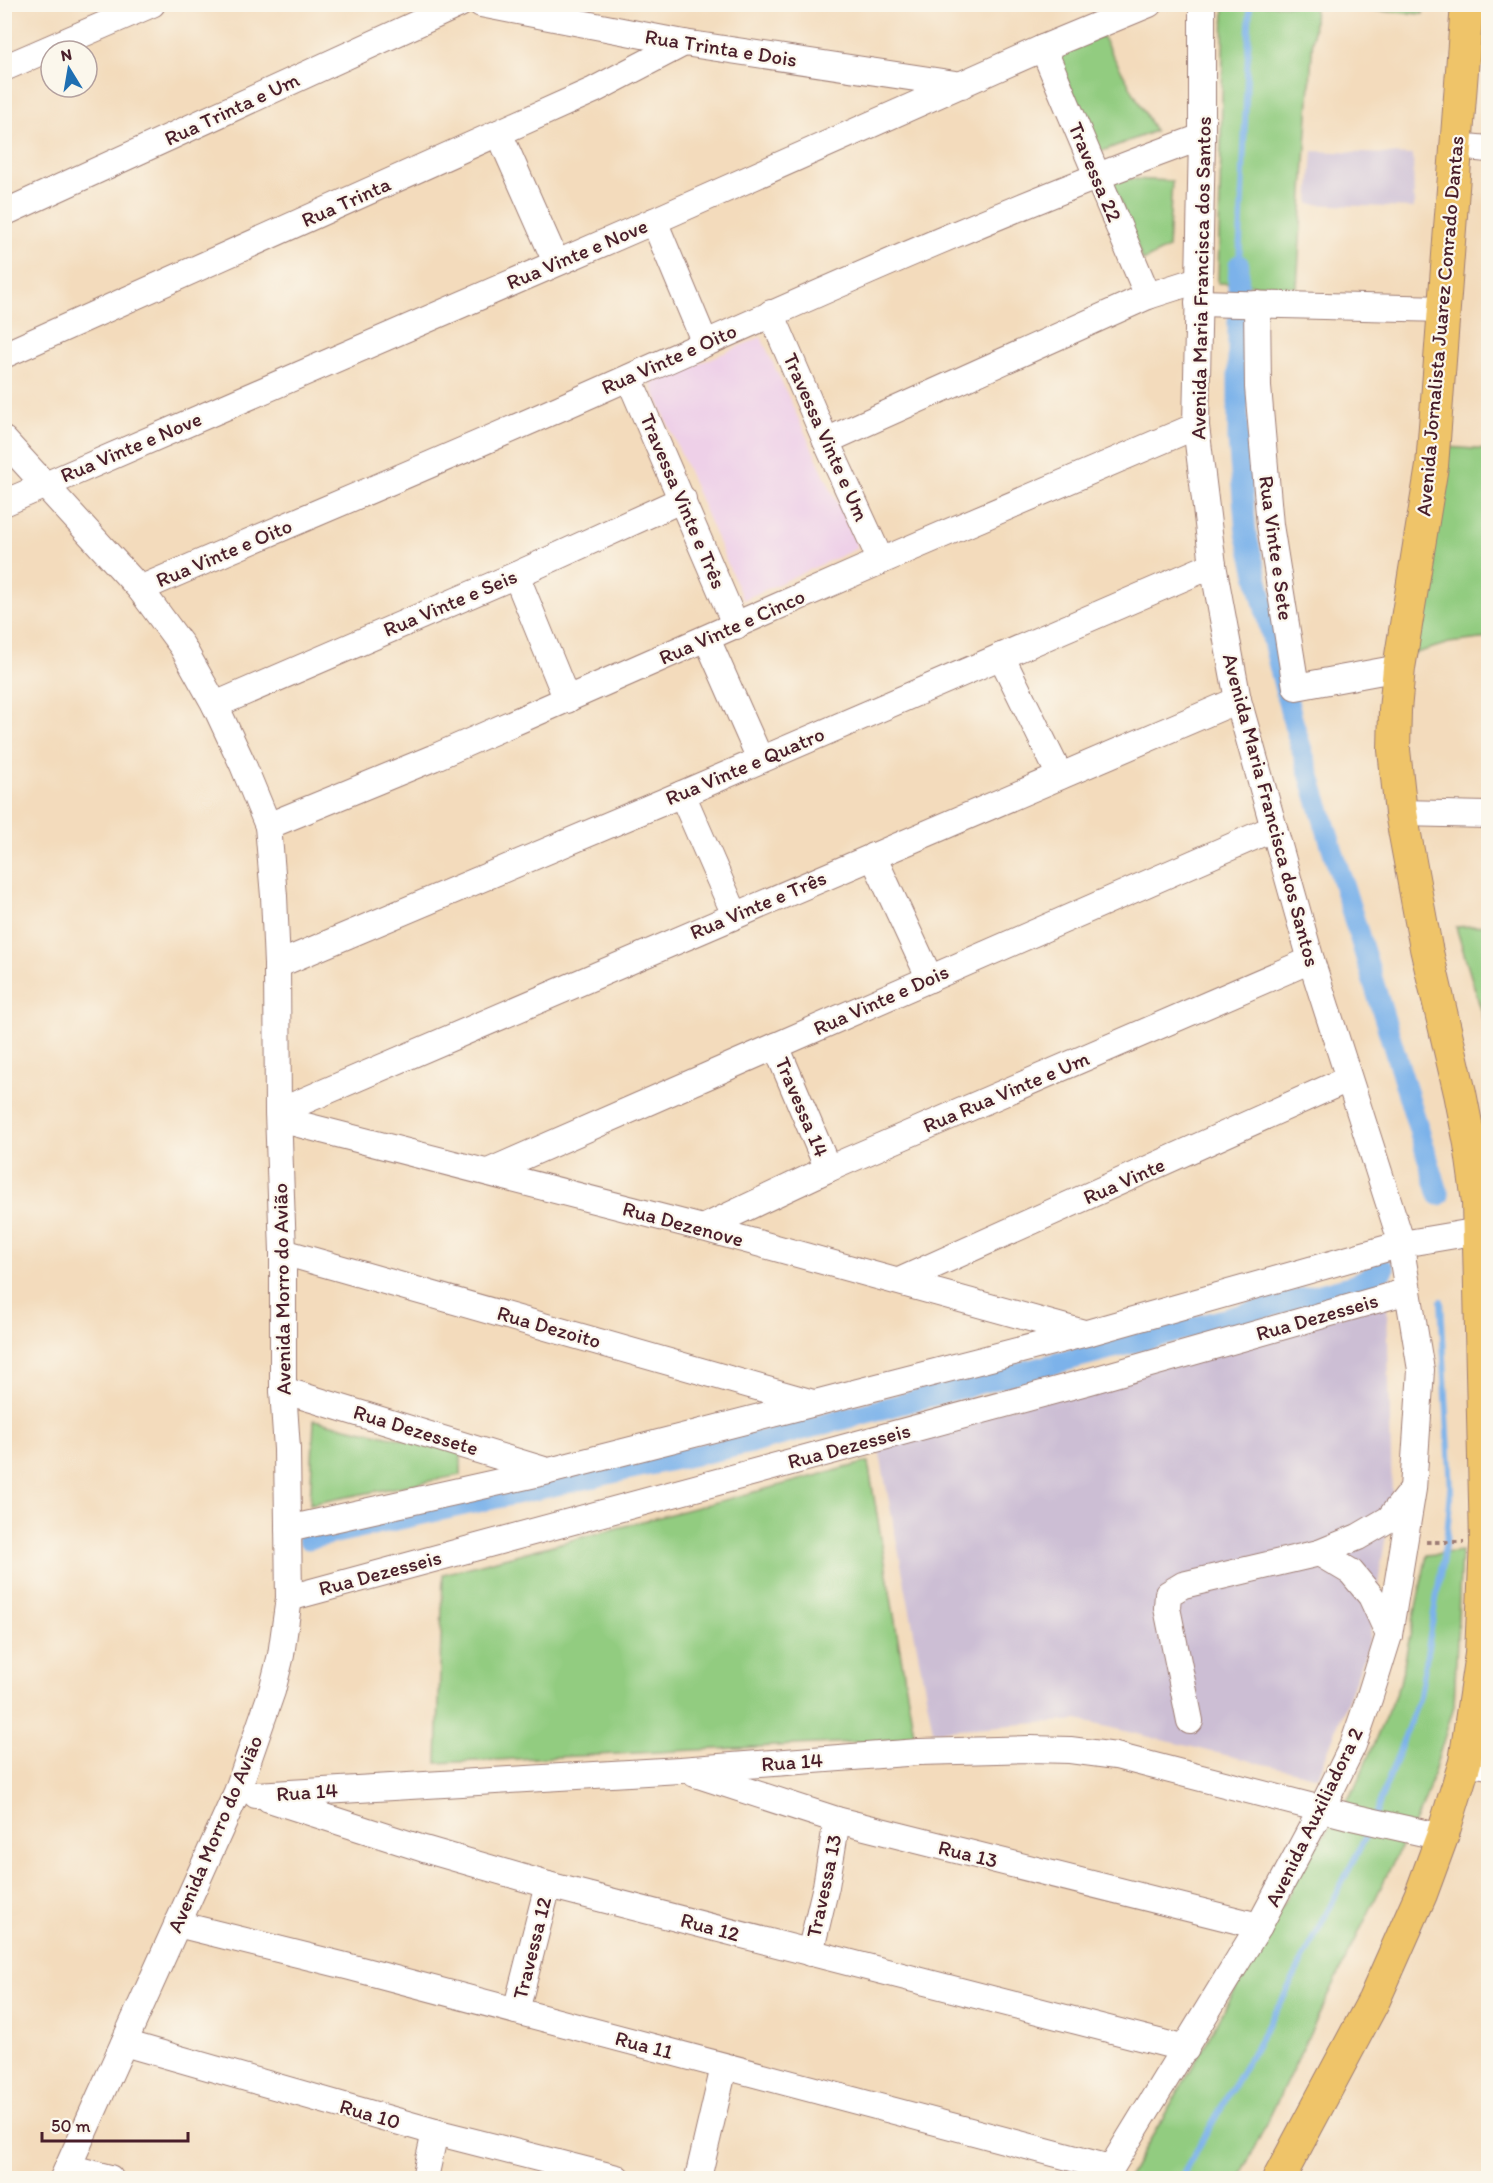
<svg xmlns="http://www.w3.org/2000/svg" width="1493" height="2183" font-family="Itim,sans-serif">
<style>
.built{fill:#eed0e8}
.industrial{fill:#ccbed4}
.green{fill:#92cc80;stroke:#6e7656;stroke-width:1.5}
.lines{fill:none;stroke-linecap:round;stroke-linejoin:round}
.stream{stroke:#7bb2ea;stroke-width:6}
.canal{stroke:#7bb2ea;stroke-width:21}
.minor-casing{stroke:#9e7d74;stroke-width:28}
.major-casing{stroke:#9e7d74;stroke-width:34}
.path{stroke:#9e7d74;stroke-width:4;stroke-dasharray:4.5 4.5;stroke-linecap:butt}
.minor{stroke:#fff;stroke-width:26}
.major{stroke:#efc469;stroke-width:32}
.labels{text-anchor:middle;stroke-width:4.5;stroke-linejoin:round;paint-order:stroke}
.street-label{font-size:21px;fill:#4a1f2b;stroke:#fbf7ec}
</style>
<rect width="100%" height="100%" fill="#fbf7ec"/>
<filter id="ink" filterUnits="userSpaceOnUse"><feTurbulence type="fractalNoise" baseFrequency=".0167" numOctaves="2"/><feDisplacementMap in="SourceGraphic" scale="12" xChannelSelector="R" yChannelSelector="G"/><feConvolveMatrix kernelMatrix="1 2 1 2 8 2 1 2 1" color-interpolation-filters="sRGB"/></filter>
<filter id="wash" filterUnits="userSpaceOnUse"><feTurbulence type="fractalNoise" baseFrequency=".008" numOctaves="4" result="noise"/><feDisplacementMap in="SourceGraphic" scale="24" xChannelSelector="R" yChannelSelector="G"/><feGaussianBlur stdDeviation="1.35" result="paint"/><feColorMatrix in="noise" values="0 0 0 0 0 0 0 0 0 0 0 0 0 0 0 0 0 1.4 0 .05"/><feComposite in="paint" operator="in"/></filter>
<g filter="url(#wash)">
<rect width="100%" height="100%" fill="#f3dbbc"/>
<polygon class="built" points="761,337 858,548 743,600 651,384"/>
<g class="industrial">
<polygon points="1313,151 1413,155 1414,208 1309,204"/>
<polygon points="1387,1303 1392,1497 1368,1647 1318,1777 1078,1720 933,1731 878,1444"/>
</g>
<g class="green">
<polygon points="1224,5 1315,5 1297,287 1218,283"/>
<polygon points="1352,5 1352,4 1424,5 1423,14 1352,9"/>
<polygon points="1102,36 1155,131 1097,153 1055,52"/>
<polygon points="1111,178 1172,181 1168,248 1143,261"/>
<polygon points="1447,447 1488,450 1488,638 1449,643 1413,654"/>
<polygon points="1488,925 1488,1033 1456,927"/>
<polygon points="314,1420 461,1452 461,1475 310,1504"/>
<polygon points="868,1462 915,1739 437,1763 443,1574"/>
<polygon points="1461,1551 1454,1706 1424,1804 1398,1852 1240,2178 1128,2178 1201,2052 1306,1862 1354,1790 1400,1683 1427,1555"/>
</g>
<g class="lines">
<g class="stream">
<polyline points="1239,265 1250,4"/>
<polyline points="1375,1815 1420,1696 1447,1534 1451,1491 1441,1301"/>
<polyline points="1181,2178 1283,1999 1370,1828"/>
</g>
<g class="canal">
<polyline points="1238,288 1239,265"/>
<polyline points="1238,320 1238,439 1246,533 1292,718 1439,1195"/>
<polyline points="308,1539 756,1442 1354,1285 1384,1269"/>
</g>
</g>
</g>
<g filter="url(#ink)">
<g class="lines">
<defs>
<g id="minor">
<polyline points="481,4 684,43 962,85"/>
<polyline points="1043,48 1148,296"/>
<polyline points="4,68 152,4"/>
<polyline points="499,133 556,262"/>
<polyline points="1456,146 1488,149"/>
<polyline points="4,213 460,4"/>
<polyline points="654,221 705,343"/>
<polyline points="1198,303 1444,309"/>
<polyline points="1257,304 1258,387 1270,525 1296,687 1399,668"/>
<polyline points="771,313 826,441 881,561"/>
<polyline points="4,355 594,90 684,43"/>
<polyline points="629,378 736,626"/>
<polyline points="4,440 140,589 182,646 215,705 243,765 268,826 274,896 277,965 278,1112 283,1252 283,1390 287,1449 289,1598 281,1655 272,1691 237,1792 63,2178"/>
<polyline points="826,441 1148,296 1198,280"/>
<polyline points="4,503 654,221 1043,48 1149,4"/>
<polyline points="516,575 567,700"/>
<path d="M140 589C303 518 468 450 630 377 819 293 1008 207 1202 137"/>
<polyline points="707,639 760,759"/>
<polyline points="1001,656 1060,776"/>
<polyline points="215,705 516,575 683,499"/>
<polyline points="682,794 735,915"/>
<polyline points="1401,813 1488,815"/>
<polyline points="268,826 433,758 881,561 1196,426"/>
<polyline points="873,856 930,979"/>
<polyline points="277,965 682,794 1213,565"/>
<polyline points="776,1046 828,1169"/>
<polyline points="278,1112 1238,700"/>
<polyline points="279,1119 703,1228 1084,1333"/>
<polyline points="488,1172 1274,828"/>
<polyline points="703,1228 828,1169 1311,960"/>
<polyline points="283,1252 813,1403"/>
<polyline points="899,1281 1348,1079"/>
<polyline points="283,1390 547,1471"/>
<polyline points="288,1529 549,1471 815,1403 1087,1333 1402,1244 1311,960 1238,700 1213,565 1196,426 1202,137 1202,4"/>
<polyline points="1319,1553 1351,1572 1371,1596 1389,1635"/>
<polyline points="289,1598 1090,1381 1408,1291"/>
<polyline points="1190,1721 1167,1608 1168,1594 1183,1585 1319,1553 1358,1537 1389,1519 1412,1490"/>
<polyline points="1465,1762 1488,1766"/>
<polyline points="695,1774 837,1820 1259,1926"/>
<polyline points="256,1795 680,1770 919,1752 1030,1749 1070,1750 1116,1756 1352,1817 1442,1837"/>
<polyline points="269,1799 424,1849 548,1885 1186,2049"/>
<polyline points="177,1924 350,1967 1110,2168"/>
<polyline points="810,1953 826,1886 837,1820"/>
<polyline points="516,2011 548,1885"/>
<polyline points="124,2043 435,2132 617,2178"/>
<polyline points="68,2167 110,2178"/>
<polyline points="425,2178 435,2132"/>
<polyline points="698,2178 724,2067"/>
<polyline points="1105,2178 1259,1926 1322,1808 1353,1745 1369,1699 1389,1635 1413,1489 1421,1370 1403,1261 1402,1244 1479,1231"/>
</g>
<polyline id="major" points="1279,2178 1374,2000 1421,1894 1442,1837 1465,1762 1481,1654 1486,1543 1478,1202 1470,1144 1460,1093 1426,948 1401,813 1394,750 1395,710 1399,668 1432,466 1467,4"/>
</defs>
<use href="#minor" class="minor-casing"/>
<use href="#major" class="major-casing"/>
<polyline class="path" points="1426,1542 1464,1542"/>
<use href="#minor" class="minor"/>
<use href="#major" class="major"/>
</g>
</g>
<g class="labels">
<g class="street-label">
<text transform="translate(721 48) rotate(9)" y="7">Rua Trinta e Dois</text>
<text transform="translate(232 109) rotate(-25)" y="7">Rua Trinta e Um</text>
<text transform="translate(1095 172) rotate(67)" y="7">Travessa 22</text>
<text transform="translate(346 202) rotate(-24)" y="7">Rua Trinta</text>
<text transform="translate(577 254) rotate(-23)" y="7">Rua Vinte e Nove</text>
<text transform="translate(1201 278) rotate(-89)" y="7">Avenida Maria Francisca dos Santos</text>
<text transform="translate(1440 326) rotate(-85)" y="7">Avenida Jornalista Juarez Conrado Dantas</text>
<text transform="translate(669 359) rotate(-24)" y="7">Rua Vinte e Oito</text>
<text transform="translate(826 437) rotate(66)" y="7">Travessa Vinte e Um</text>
<text transform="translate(131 447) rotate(-23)" y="7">Rua Vinte e Nove</text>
<text transform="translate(683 501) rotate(67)" y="7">Travessa Vinte e Três</text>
<text transform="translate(1276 548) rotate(82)" y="7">Rua Vinte e Sete</text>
<text transform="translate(224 553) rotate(-23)" y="7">Rua Vinte e Oito</text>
<text transform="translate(450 603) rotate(-23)" y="7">Rua Vinte e Seis</text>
<text transform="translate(732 627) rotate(-24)" y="7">Rua Vinte e Cinco</text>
<text transform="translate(745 766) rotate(-23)" y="7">Rua Vinte e Quatro</text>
<text transform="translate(1271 810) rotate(75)" y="7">Avenida Maria Francisca dos Santos</text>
<text transform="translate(758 905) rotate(-23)" y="7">Rua Vinte e Três</text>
<text transform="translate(881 1000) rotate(-24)" y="7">Rua Vinte e Dois</text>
<text transform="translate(1006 1092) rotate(-23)" y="7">Rua Rua Vinte e Um</text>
<text transform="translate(802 1107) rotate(67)" y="7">Travessa 14</text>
<text transform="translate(1124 1181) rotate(-24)" y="7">Rua Vinte</text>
<text transform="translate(683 1224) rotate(15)" y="7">Rua Dezenove</text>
<text transform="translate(282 1289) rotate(-91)" y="7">Avenida Morro do Avião</text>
<text transform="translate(1317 1317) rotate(-16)" y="7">Rua Dezesseis</text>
<text transform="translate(549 1327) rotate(16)" y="7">Rua Dezoito</text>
<text transform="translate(416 1430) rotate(17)" y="7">Rua Dezessete</text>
<text transform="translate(849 1446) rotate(-15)" y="7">Rua Dezesseis</text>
<text transform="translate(380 1573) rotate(-15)" y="7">Rua Dezesseis</text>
<text transform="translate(792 1762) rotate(-4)" y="7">Rua 14</text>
<text transform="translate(307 1792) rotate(-4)" y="7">Rua 14</text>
<text transform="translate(1314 1817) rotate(-64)" y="7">Avenida Auxiliadora 2</text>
<text transform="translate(215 1834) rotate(-67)" y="7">Avenida Morro do Avião</text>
<text transform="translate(968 1854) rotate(14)" y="7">Rua 13</text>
<text transform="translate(824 1886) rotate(-78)" y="7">Travessa 13</text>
<text transform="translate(710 1927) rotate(15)" y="7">Rua 12</text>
<text transform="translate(532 1948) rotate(-76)" y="7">Travessa 12</text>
<text transform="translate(644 2045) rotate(15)" y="7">Rua 11</text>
<text transform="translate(370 2114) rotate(16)" y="7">Rua 10</text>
</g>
</g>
<rect width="1493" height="2183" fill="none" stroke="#fbf7ec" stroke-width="24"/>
<g transform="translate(69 69) rotate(349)"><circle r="28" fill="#fbf7ec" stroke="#b4a19f" stroke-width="1.5"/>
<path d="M0-4.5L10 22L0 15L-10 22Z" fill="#1f6fb2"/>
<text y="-9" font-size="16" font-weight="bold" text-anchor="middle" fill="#4a1f2b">N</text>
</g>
<path d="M42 2132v9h146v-9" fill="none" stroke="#4a1f2b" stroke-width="3"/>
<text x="51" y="2132" font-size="18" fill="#4a1f2b" stroke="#fbf7ec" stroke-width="4.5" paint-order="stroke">50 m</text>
</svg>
